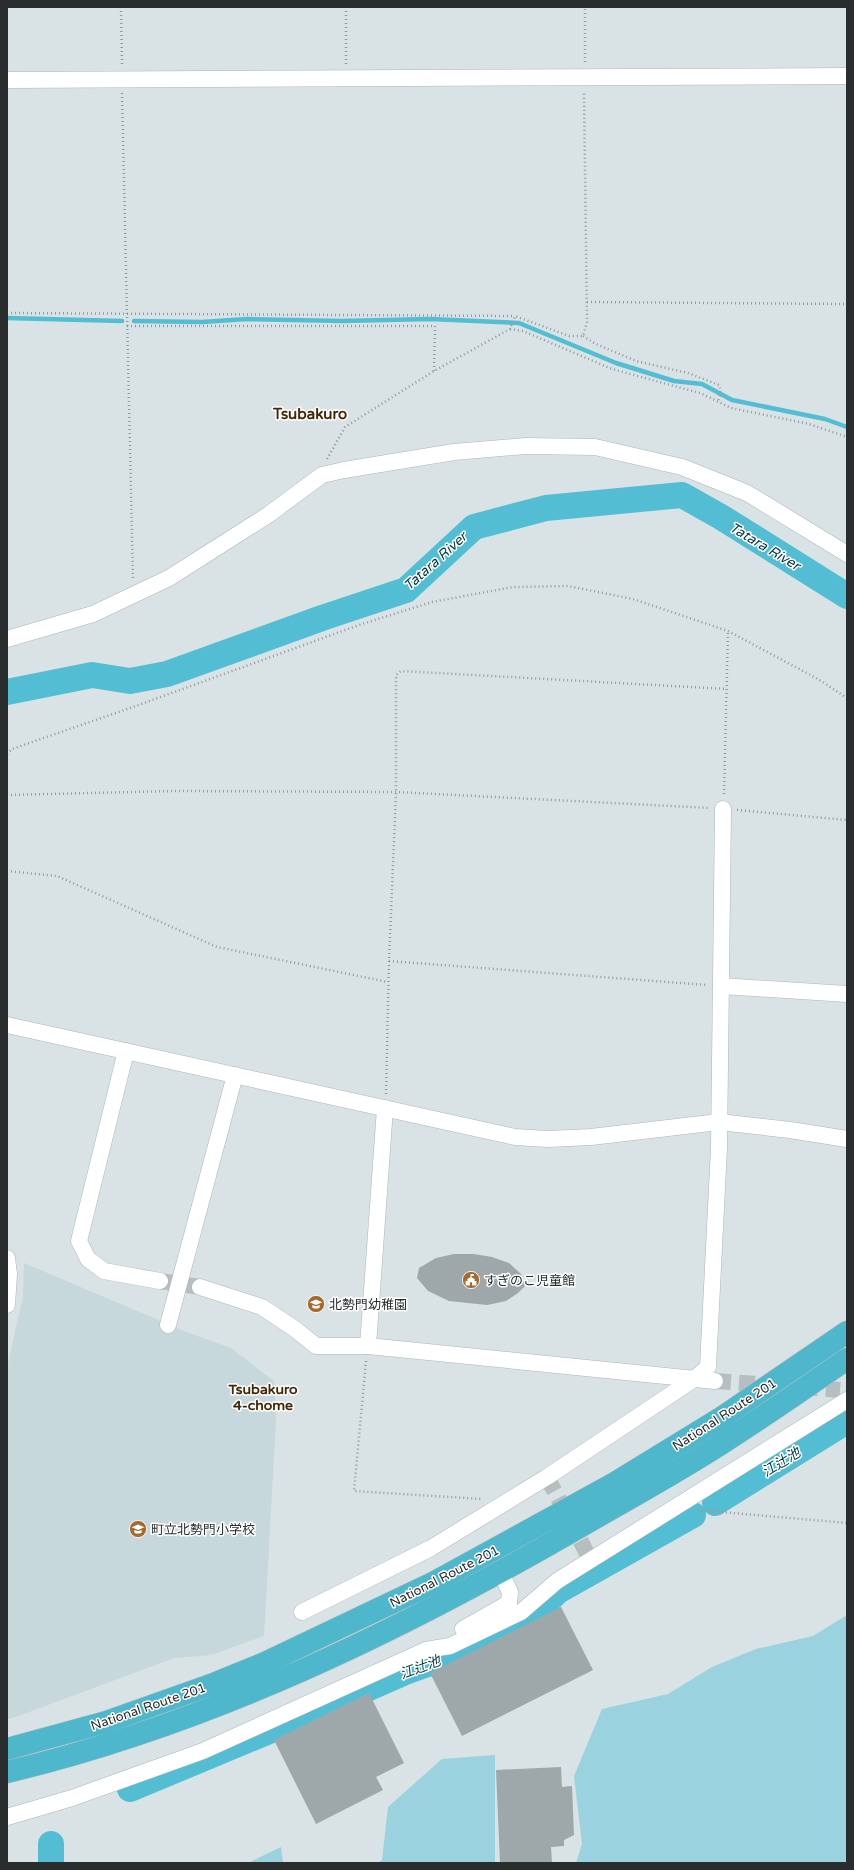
<svg xmlns="http://www.w3.org/2000/svg" width="854" height="1870" font-family="'Varela Round','Noto Sans JP',sans-serif">
<style>
.built{fill:#c6d8db}
.green{fill:#9ad3df}
.lines{fill:none;stroke-linecap:round;stroke-linejoin:round}
.stream{stroke:#53bed3;stroke-width:4.5}
.river{stroke:#53bed3;stroke-width:26}
.building{fill:#9ea7a9}
.minor-tunnel{stroke:#b6bebf;stroke-width:16;stroke-dasharray:16 8;stroke-linecap:butt}
.minor-casing{stroke:#aeb6b8;stroke-width:17}
.highway-casing{stroke:#bfc0c0;stroke-width:23}
.path{stroke:#939a9c;stroke-width:2.5;stroke-dasharray:1 3;stroke-linecap:butt}
.minor{stroke:#fff;stroke-width:16}
.highway{stroke:#4eb7cb;stroke-width:22}
.labels{text-anchor:middle;stroke-width:3;stroke-linejoin:round;paint-order:stroke}
.poi-label{font-size:13px;fill:#292d2d;stroke:#fff;text-anchor:start}
.street-label{font-size:13px;fill:#292d2d;stroke:#fff}
.water-label{font-size:14px;font-style:italic;fill:#033841;stroke:#fff}
.neighbourhood-label{font-size:14px;font-weight:bold;fill:#44280a;stroke:#fff}
.quarter-label{font-size:15px;font-weight:bold;fill:#44280a;stroke:#fff}
</style>
<rect width="100%" height="100%" fill="#d9e2e4"/>
<polygon class="built" points="24,1263 189,1333 231,1348 274,1381 276,1421 264,1636 211,1655 174,1658 13,1718 7,1719 7,1368 23,1296"/>
<g class="green">
<polygon points="847,1615 847,1863 576,1863 582,1844 574,1776 602,1709 668,1694 712,1667 756,1649 813,1636"/>
<polygon points="495,1755 495,1863 377,1863 382,1860 388,1807 442,1759"/>
<polygon points="281,1847 283,1863 248,1863"/>
</g>
<g class="lines">
<g class="stream">
<polyline points="7,318 122,321"/>
<polyline points="134,321 202,322 247,319 342,321 430,319 519,323 616,363 674,381 702,384 732,400 825,419 847,427"/>
</g>
<g class="river">
<polyline points="7,692 92,675 130,681 167,674 322,618 406,590 474,527 546,508 682,495 721,517 847,596"/>
<polyline points="715,1503 847,1421"/>
<polyline points="130,1789 310,1714 405,1672 461,1652 527,1621 558,1591 693,1515"/>
<polyline points="51,1863 51,1844"/>
</g>
</g>
<g class="building">
<polygon points="454,1254 474,1254 492,1257 509,1263 521,1274 525,1286 518,1293 506,1301 487,1305 449,1301 428,1291 417,1278 419,1268 436,1258"/>
<polygon points="561,1607 593,1670 462,1736 430,1673"/>
<polygon points="369,1693 404,1763 376,1777 383,1790 316,1824 274,1740"/>
<polygon points="561,1767 562,1787 572,1786 574,1835 564,1840 564,1846 551,1847 552,1863 500,1863 496,1770"/>
</g>
<g class="lines">
<g class="minor-tunnel">
<polyline points="160,1281 200,1287"/>
<polyline points="715,1381 772,1385"/>
<polyline points="802,1387 840,1390"/>
<polyline points="547,1477 591,1561"/>
</g>
<defs>
<g id="minor">
<polyline points="7,80 847,76"/>
<polyline points="7,639 93,614 169,578 268,515 322,475 344,470 454,452 526,446 595,447 682,467 747,493 847,554"/>
<polyline points="721,986 847,994"/>
<polyline points="7,1025 515,1137 548,1139 591,1137 719,1122 790,1130 847,1139"/>
<polyline points="126,1051 79,1241 88,1259 104,1271 160,1281"/>
<polyline points="385,1108 368,1346 715,1381"/>
<polyline points="7,1258 9,1274 7,1305"/>
<polyline points="200,1287 262,1307 295,1329 316,1346 368,1346"/>
<polyline points="168,1325 235,1075"/>
<polyline points="302,1612 431,1548 547,1477 694,1379 708,1367 719,1148 723,809"/>
<polyline points="463,1629 509,1603 510,1592 501,1573"/>
<polyline points="7,1817 72,1798 203,1751 426,1650 450,1646 521,1612 557,1581 847,1400"/>
</g>
<g id="highway">
<polyline points="7,1749 106,1722 216,1683 265,1663 433,1583 615,1483 721,1418 847,1332"/>
<path d="M7 1772C212 1723 402 1630 583 1525 633 1496 685 1468 733 1436 772 1411 809 1385 847 1359"/>
</g>
</defs>
<use href="#minor" class="minor-casing"/>
<use href="#highway" class="highway-casing"/>
<g class="path">
<polyline points="121,7 122,64"/>
<polyline points="346,7 346,65"/>
<polyline points="585,62 585,7"/>
<polyline points="122,93 133,580"/>
<polyline points="587,302 847,304"/>
<polyline points="7,313 515,316"/>
<polyline points="127,326 435,326 434,371"/>
<polyline points="510,329 523,331 612,369 700,393 731,408 809,424 847,437"/>
<polyline points="583,336 596,344 636,361 688,373 719,385 721,391 718,402"/>
<polyline points="327,459 345,427 434,371 510,329 515,316 569,336 583,336 587,322 584,91"/>
<polyline points="7,754 12,749 133,707 359,625 432,602 513,587 568,586 633,599 728,631 818,679 847,698"/>
<polyline points="724,794 728,631"/>
<polyline points="7,795 174,791 396,792 710,808"/>
<polyline points="737,810 847,820"/>
<polyline points="7,871 57,876 217,947 388,982"/>
<polyline points="389,961 707,985"/>
<polyline points="386,1094 389,961 396,792 396,675 401,671 727,689"/>
<polyline points="366,1361 354,1491 482,1499"/>
<polyline points="698,1510 847,1523"/>
</g>
<use href="#minor" class="minor"/>
<use href="#highway" class="highway"/>
</g>
<defs>
<symbol id="civic-disc" viewBox="-11 -11 22 22"><circle r="9.5" fill="#a76a2e" stroke="#fff"/><path d="M-.6-6.5H3V-4.5H.6V-3L4-1V1h2V6H-6V1h2V-1L-.6-3ZM-1.2 2.5V6h2.4V2.5Z" fill="#fff"/></symbol>
<symbol id="school-disc" viewBox="-11 -11 22 22"><circle r="9.5" fill="#a76a2e" stroke="#fff"/><path d="M0-5L7-2L0 1L-7-2ZM-4 1L0 2.5L4 1V4Q0 6-4 4Z" fill="#fff"/></symbol>
</defs>
<g fill-rule="evenodd">
<use href="#civic-disc" x="461" y="1270" width="20" height="20"/>
<use href="#school-disc" x="306" y="1294" width="20" height="20"/>
<use href="#school-disc" x="128" y="1519" width="20" height="20"/>
</g>
<g class="labels">
<g class="poi-label">
<text x="484" y="1285">すぎのこ児童館</text>
<text x="329" y="1309">北勢門幼稚園</text>
<text x="151" y="1534">町立北勢門小学校</text>
</g>
<g class="street-label">
<text transform="translate(724 1414) rotate(-33)" y="5">National Route 201</text>
<text transform="translate(444 1576) rotate(-27)" y="5">National Route 201</text>
<text transform="translate(148 1706) rotate(-19)" y="5">National Route 201</text>
</g>
<g class="water-label">
<text transform="translate(765 546) rotate(31)" y="5">Tatara River</text>
<text transform="translate(435 561) rotate(-42)" y="5">Tatara River</text>
<text transform="translate(781 1462) rotate(-32)" y="5">江辻池</text>
<text transform="translate(420 1667) rotate(-20)" y="5">江辻池</text>
</g>
<g class="neighbourhood-label">
<text x="263" y="1394">Tsubakuro<tspan x="263" dy="16">4-chome</tspan></text>
</g>
<g class="quarter-label">
<text x="310" y="419">Tsubakuro</text>
</g>
</g>
<rect width="854" height="1870" fill="none" stroke="#292d2d" stroke-width="16"/>
</svg>
